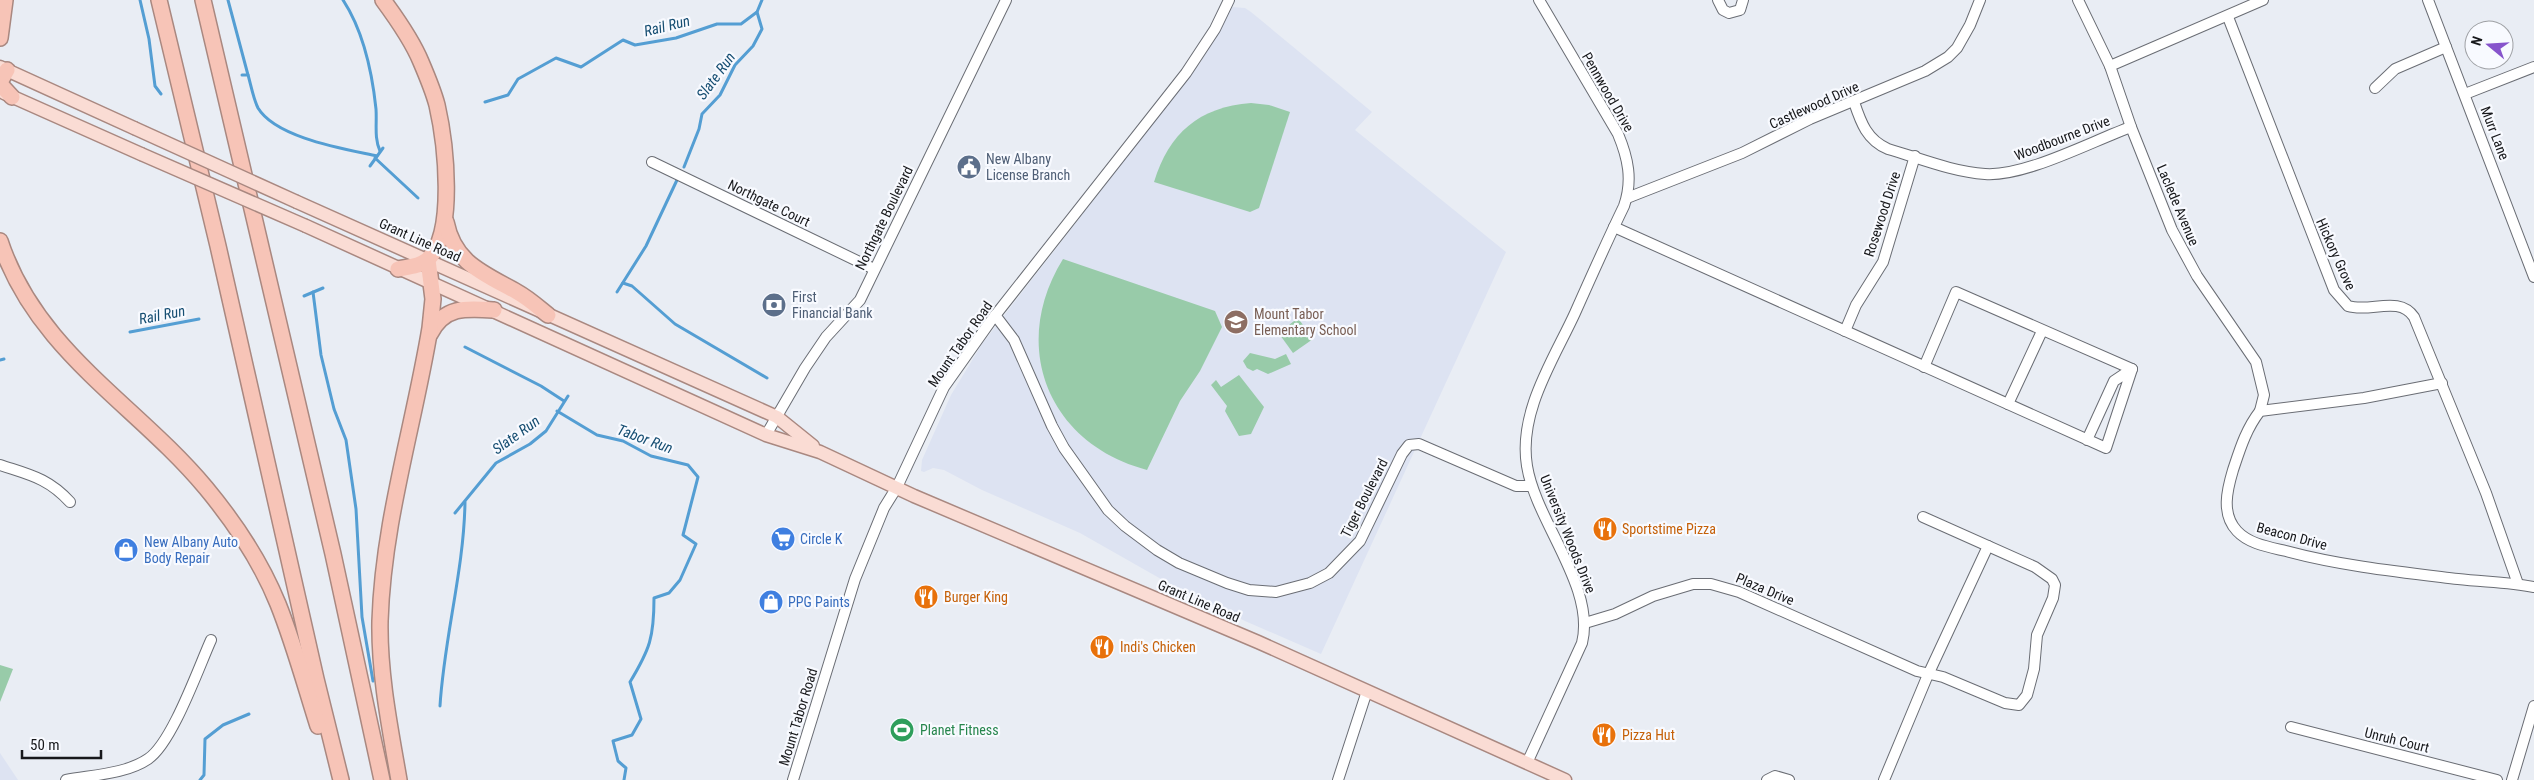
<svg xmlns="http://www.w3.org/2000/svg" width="2534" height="780" font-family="'Roboto Condensed',sans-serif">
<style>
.built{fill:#dde3f2}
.green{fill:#98cba9}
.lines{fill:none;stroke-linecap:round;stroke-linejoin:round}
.stream{stroke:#549ed3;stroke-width:3}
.minor-casing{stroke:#6a6d74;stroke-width:12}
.major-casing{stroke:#a98880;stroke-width:15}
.highway-casing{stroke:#a98880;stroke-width:18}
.minor{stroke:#fff;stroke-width:10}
.major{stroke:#fadcd4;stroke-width:12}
.highway{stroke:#f7c4b7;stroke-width:15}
.major-bridge-casing{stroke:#a98880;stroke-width:15;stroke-linecap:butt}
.major-bridge{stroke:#fadcd4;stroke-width:12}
.labels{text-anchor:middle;stroke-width:4.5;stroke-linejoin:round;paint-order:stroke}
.street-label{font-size:14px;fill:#17181b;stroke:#f8faff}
.service-label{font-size:14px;fill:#4e5e75;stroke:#f8faff;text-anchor:start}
.education-label{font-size:14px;fill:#785e54;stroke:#f8faff;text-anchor:start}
.food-label{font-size:14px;fill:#c56008;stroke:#f8faff;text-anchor:start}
.shop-label{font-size:14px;fill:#366cbe;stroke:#f8faff;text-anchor:start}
.leisure-label{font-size:14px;fill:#27864d;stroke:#f8faff;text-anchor:start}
.water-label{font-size:15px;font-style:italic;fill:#164e72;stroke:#f8faff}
</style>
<rect width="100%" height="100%" fill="#e9edf4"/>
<g class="built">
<polygon points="1232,7 1245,8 1251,12 1372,112 1355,130 1506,252 1321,654 1245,621 1161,579 1080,533 982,490 944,470 933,468 924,472 921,471 922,460 951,395 982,344 1202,60"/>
<polygon points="0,753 18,780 0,780"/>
</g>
<g class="green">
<path d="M1251 103 1269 105 1290 112 1259 208 1250 212 1154 182C1169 133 1199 107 1251 103Z"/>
<path d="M1063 259 1215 311 1222 327 1200 371 1180 401 1147 470C1048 444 1009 346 1063 259Z"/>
<polygon points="1298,318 1313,339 1293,353 1280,335 1285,328"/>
<polygon points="1250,353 1275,359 1286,354 1291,364 1268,374 1257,369 1253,371 1247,368 1243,361"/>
<polygon points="1239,375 1264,407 1251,434 1239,436 1225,411 1227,406 1211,385 1216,380 1221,387"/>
<polygon points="0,665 13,669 0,702"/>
</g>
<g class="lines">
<g class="stream">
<polyline points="140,0 149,39 155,86 161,94"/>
<polyline points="228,0 248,75"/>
<path d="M343 0C364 32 372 71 376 109 377 124 374 138 380 151"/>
<path d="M242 75H248C251 85 253 98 258 108 276 138 345 149 377 156"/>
<polyline points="485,102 508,95 518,79 556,58 581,67 623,40 635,45 676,38 717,24 741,24 757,12"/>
<polyline points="375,158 418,198"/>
<polyline points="370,166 383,148"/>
<polyline points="684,167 699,129 702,114 720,95 735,65 753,46 762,29 757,12 762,0"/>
<polyline points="623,283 632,286 675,324 767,378"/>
<polyline points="313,292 321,355 334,409 346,440 356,509 362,617 373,681"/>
<polyline points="617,292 646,246 677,180"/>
<polyline points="304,296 323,288"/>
<polyline points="130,332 199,319"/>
<polyline points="465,347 541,386 564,401"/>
<polyline points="0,360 4,359"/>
<path d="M557 411 597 435 623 441 651 456 688 465 698 477 683 535 696 544 680 580 669 593 654 598C654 637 650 649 630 682L641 719 632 735 613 741 618 761 626 768 624 780"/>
<polyline points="455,513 496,463 530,444 546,431 568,396"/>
<path d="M440 706C444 638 464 570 465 502"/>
<polyline points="200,780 204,775 205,739 223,725 249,714"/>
</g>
<defs>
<g id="minor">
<polyline points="1718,0 1723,10 1729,13 1740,10 1743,0"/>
<polyline points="2078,0 2110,66 2131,127 2172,230 2197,276 2256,362 2264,395 2260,411"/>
<polyline points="2428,0 2534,277"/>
<path d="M2228 17 2334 290 2348 306C2370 313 2399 295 2414 317L2486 493 2518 584"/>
<polyline points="2110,66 2263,0"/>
<polyline points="2375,88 2395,69 2446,47"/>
<polyline points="2465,94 2534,67"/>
<path d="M1854 102C1861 123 1867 140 1888 149 1919 158 1953 172 1985 174 2025 177 2092 141 2131 127"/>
<polyline points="652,162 874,269"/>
<polyline points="1627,198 1742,153 1810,119 1925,71 1948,57 1957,48 1970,25 1980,0"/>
<polyline points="1614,227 2106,448 2132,369 2114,381 2087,440"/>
<polyline points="995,315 1014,340 1052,426 1064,448 1108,510 1125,526 1157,550 1179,563 1227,583 1249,590 1276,592 1310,583 1329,573 1360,541 1402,454 1409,445 1419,444 1516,486 1531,486"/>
<polyline points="1845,331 1856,305 1883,262 1915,156"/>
<polyline points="1924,367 1956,292 2132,369"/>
<path d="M2442 383 2364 398 2260 411C2246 429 2240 449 2233 470 2227 490 2221 514 2237 531 2249 544 2269 547 2286 551 2342 566 2400 572 2458 579 2484 582 2509 582 2534 587"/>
<polyline points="2008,404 2042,331"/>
<polyline points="766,435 805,368 826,337 860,300 1006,0"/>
<path d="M0 465C30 475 48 478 70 502"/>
<polyline points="1585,623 1615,614 1653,596 1693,584 1711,584 1739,592 1917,671 1943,677 2005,703 2019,705 2027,695 2034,669 2037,635 2053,598 2055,585 2052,579 2035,567 1923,517"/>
<polyline points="2291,727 2497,780"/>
<path d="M1527 763 1582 643C1596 587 1536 522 1527 466 1518 412 1554 359 1575 313 1591 277 1607 241 1624 206 1633 180 1628 158 1618 134L1539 0"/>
<path d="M66 780C92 775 126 774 148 759 172 743 198 669 211 640"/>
<polyline points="793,780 855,579 884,508 897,487 944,387 990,322 1186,73 1215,29 1229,0"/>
<polyline points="1338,780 1367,691"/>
<polyline points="1767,780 1775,776 1789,780"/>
<polyline points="1884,780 1927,677 1988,546"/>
<polyline points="2512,780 2534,706"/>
</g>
<g id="major">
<polyline points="0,67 134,128"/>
<polyline points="4,93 141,154"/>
<polyline points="297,202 777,417 813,446"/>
<polyline points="306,226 766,435 820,452 914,496 1258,642 1565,780"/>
</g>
<g id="highway">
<polyline points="159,0 218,246 316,679 341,780"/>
<polyline points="203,0 333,554 382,780"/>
<path d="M383 0C397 19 412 40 421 62 427 76 433 90 437 105 445 140 457 235 427 260 419 267 407 267 398 269"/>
<polyline points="0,38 5,0"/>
<polyline points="0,82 7,70"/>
<polyline points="0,84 12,97"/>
<path d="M446 222C454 263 483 273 517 292 528 298 538 307 548 315"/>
<path d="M0 241C36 351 136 404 206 488 235 523 261 562 278 604 294 644 305 685 318 726"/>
<path d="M430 334C444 306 466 308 494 310"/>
<path d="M399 780C390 728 379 674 380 621 383 522 414 425 430 328L433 299 428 260"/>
</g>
</defs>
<use href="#minor" class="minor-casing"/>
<use href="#major" class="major-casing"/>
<use href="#highway" class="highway-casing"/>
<use href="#minor" class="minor"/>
<use href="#major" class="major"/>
<use href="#highway" class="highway"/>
<defs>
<g id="major-bridge">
<polyline points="134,128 297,202"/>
<polyline points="141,154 306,226"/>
</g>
</defs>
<use href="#major-bridge" class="major-bridge-casing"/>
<use href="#major-bridge" class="major-bridge"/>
</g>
<defs>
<symbol id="civic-disc" viewBox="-11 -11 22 22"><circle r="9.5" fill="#5c6f8a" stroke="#f8faff"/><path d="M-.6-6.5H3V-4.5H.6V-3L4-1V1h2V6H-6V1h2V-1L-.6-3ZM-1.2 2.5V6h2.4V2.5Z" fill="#fff"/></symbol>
<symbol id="bank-disc" viewBox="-11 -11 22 22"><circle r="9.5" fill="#5c6f8a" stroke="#f8faff"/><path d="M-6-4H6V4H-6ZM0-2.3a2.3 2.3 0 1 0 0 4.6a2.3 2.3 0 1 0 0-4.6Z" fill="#fff"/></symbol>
<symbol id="school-disc" viewBox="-11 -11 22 22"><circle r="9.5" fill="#8d6e63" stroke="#f8faff"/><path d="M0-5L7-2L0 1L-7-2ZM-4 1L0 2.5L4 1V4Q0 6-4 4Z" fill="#fff"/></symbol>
<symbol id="restaurant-disc" viewBox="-11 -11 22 22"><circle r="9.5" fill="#e8710a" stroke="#f8faff"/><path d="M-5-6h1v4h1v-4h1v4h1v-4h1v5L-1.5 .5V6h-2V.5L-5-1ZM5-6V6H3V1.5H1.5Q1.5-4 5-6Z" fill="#fff"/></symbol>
<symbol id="supermarket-disc" viewBox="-11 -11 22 22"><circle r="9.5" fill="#3f7fe0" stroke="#f8faff"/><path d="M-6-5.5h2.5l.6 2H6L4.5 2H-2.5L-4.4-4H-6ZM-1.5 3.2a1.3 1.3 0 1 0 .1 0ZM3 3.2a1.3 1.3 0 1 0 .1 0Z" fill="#fff"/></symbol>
<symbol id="shop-disc" viewBox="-11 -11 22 22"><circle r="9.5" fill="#3f7fe0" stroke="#f8faff"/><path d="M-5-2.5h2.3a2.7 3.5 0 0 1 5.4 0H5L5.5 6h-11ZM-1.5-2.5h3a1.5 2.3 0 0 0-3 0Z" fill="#fff"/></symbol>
<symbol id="stadium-disc" viewBox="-11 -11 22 22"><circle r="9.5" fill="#2e9e5b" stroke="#f8faff"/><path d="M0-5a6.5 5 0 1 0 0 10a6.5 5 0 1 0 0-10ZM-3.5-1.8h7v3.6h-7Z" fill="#fff"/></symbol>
</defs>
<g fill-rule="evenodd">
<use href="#civic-disc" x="955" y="153" width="28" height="28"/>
<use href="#bank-disc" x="760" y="291" width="28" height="28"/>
<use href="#school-disc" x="1222" y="308" width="28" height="28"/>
<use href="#restaurant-disc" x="1591" y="515" width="28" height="28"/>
<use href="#supermarket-disc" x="769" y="525" width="28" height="28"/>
<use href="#shop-disc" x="112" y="536" width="28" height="28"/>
<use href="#restaurant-disc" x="912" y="583" width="28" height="28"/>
<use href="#shop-disc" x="757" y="588" width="28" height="28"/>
<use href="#restaurant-disc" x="1088" y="633" width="28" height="28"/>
<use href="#stadium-disc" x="888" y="716" width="28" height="28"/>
<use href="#restaurant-disc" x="1590" y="721" width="28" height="28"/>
</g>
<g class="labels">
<g class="street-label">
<text transform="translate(1608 92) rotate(60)" y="5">Pennwood Drive</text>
<text transform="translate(1814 105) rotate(-24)" y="5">Castlewood Drive</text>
<text transform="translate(2495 133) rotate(69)" y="5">Murr Lane</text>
<text transform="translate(2062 138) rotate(-21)" y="5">Woodbourne Drive</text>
<text transform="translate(769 203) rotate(26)" y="5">Northgate Court</text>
<text transform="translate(2178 205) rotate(67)" y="5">Laclede Avenue</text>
<text transform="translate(1882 214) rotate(-72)" y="5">Rosewood Drive</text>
<text transform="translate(884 218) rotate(-64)" y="5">Northgate Boulevard</text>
<text transform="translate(420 240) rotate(24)" y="5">Grant Line Road</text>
<text transform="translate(2336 254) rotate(66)" y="5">Hickory Grove</text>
<text transform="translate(960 344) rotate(-55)" y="5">Mount Tabor Road</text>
<text transform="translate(1364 498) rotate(-63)" y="5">Tiger Boulevard</text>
<text transform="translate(1568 534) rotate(68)" y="5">University Woods Drive</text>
<text transform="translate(2292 536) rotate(15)" y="5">Beacon Drive</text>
<text transform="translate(1765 589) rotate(23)" y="5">Plaza Drive</text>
<text transform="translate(1199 601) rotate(23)" y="5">Grant Line Road</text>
<text transform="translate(798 717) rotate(-73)" y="5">Mount Tabor Road</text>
<text transform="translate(2397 740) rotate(14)" y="5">Unruh Court</text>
</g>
<g class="service-label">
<text x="986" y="164">New Albany<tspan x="986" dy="16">License Branch</tspan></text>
<text x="792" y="302">First<tspan x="792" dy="16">Financial Bank</tspan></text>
</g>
<g class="education-label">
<text x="1254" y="319">Mount Tabor<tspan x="1254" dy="16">Elementary School</tspan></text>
</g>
<g class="food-label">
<text x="1622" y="534">Sportstime Pizza</text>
<text x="944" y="602">Burger King</text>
<text x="1120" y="652">Indi's Chicken</text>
<text x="1622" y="740">Pizza Hut</text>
</g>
<g class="shop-label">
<text x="800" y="544">Circle K</text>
<text x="144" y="547">New Albany Auto<tspan x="144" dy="16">Body Repair</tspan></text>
<text x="788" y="607">PPG Paints</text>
</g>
<g class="leisure-label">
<text x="920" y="735">Planet Fitness</text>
</g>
<g class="water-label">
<text transform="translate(667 26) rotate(-14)" y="5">Rail Run</text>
<text transform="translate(716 76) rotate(-54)" y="5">Slate Run</text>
<text transform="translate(162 315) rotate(-11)" y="5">Rail Run</text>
<text transform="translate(516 435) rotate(-36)" y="5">Slate Run</text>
<text transform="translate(645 439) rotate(20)" y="5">Tabor Run</text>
</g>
</g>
<g transform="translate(2489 45) rotate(288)"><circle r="24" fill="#f8faff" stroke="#9ea0a4"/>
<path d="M0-4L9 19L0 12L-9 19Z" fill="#8754cc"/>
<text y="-8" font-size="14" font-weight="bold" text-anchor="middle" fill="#17181b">N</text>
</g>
<path d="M22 750v8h79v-8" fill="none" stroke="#17181b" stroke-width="2.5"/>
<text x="30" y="750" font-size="15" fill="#17181b" stroke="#f8faff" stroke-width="4" paint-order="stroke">50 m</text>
</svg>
